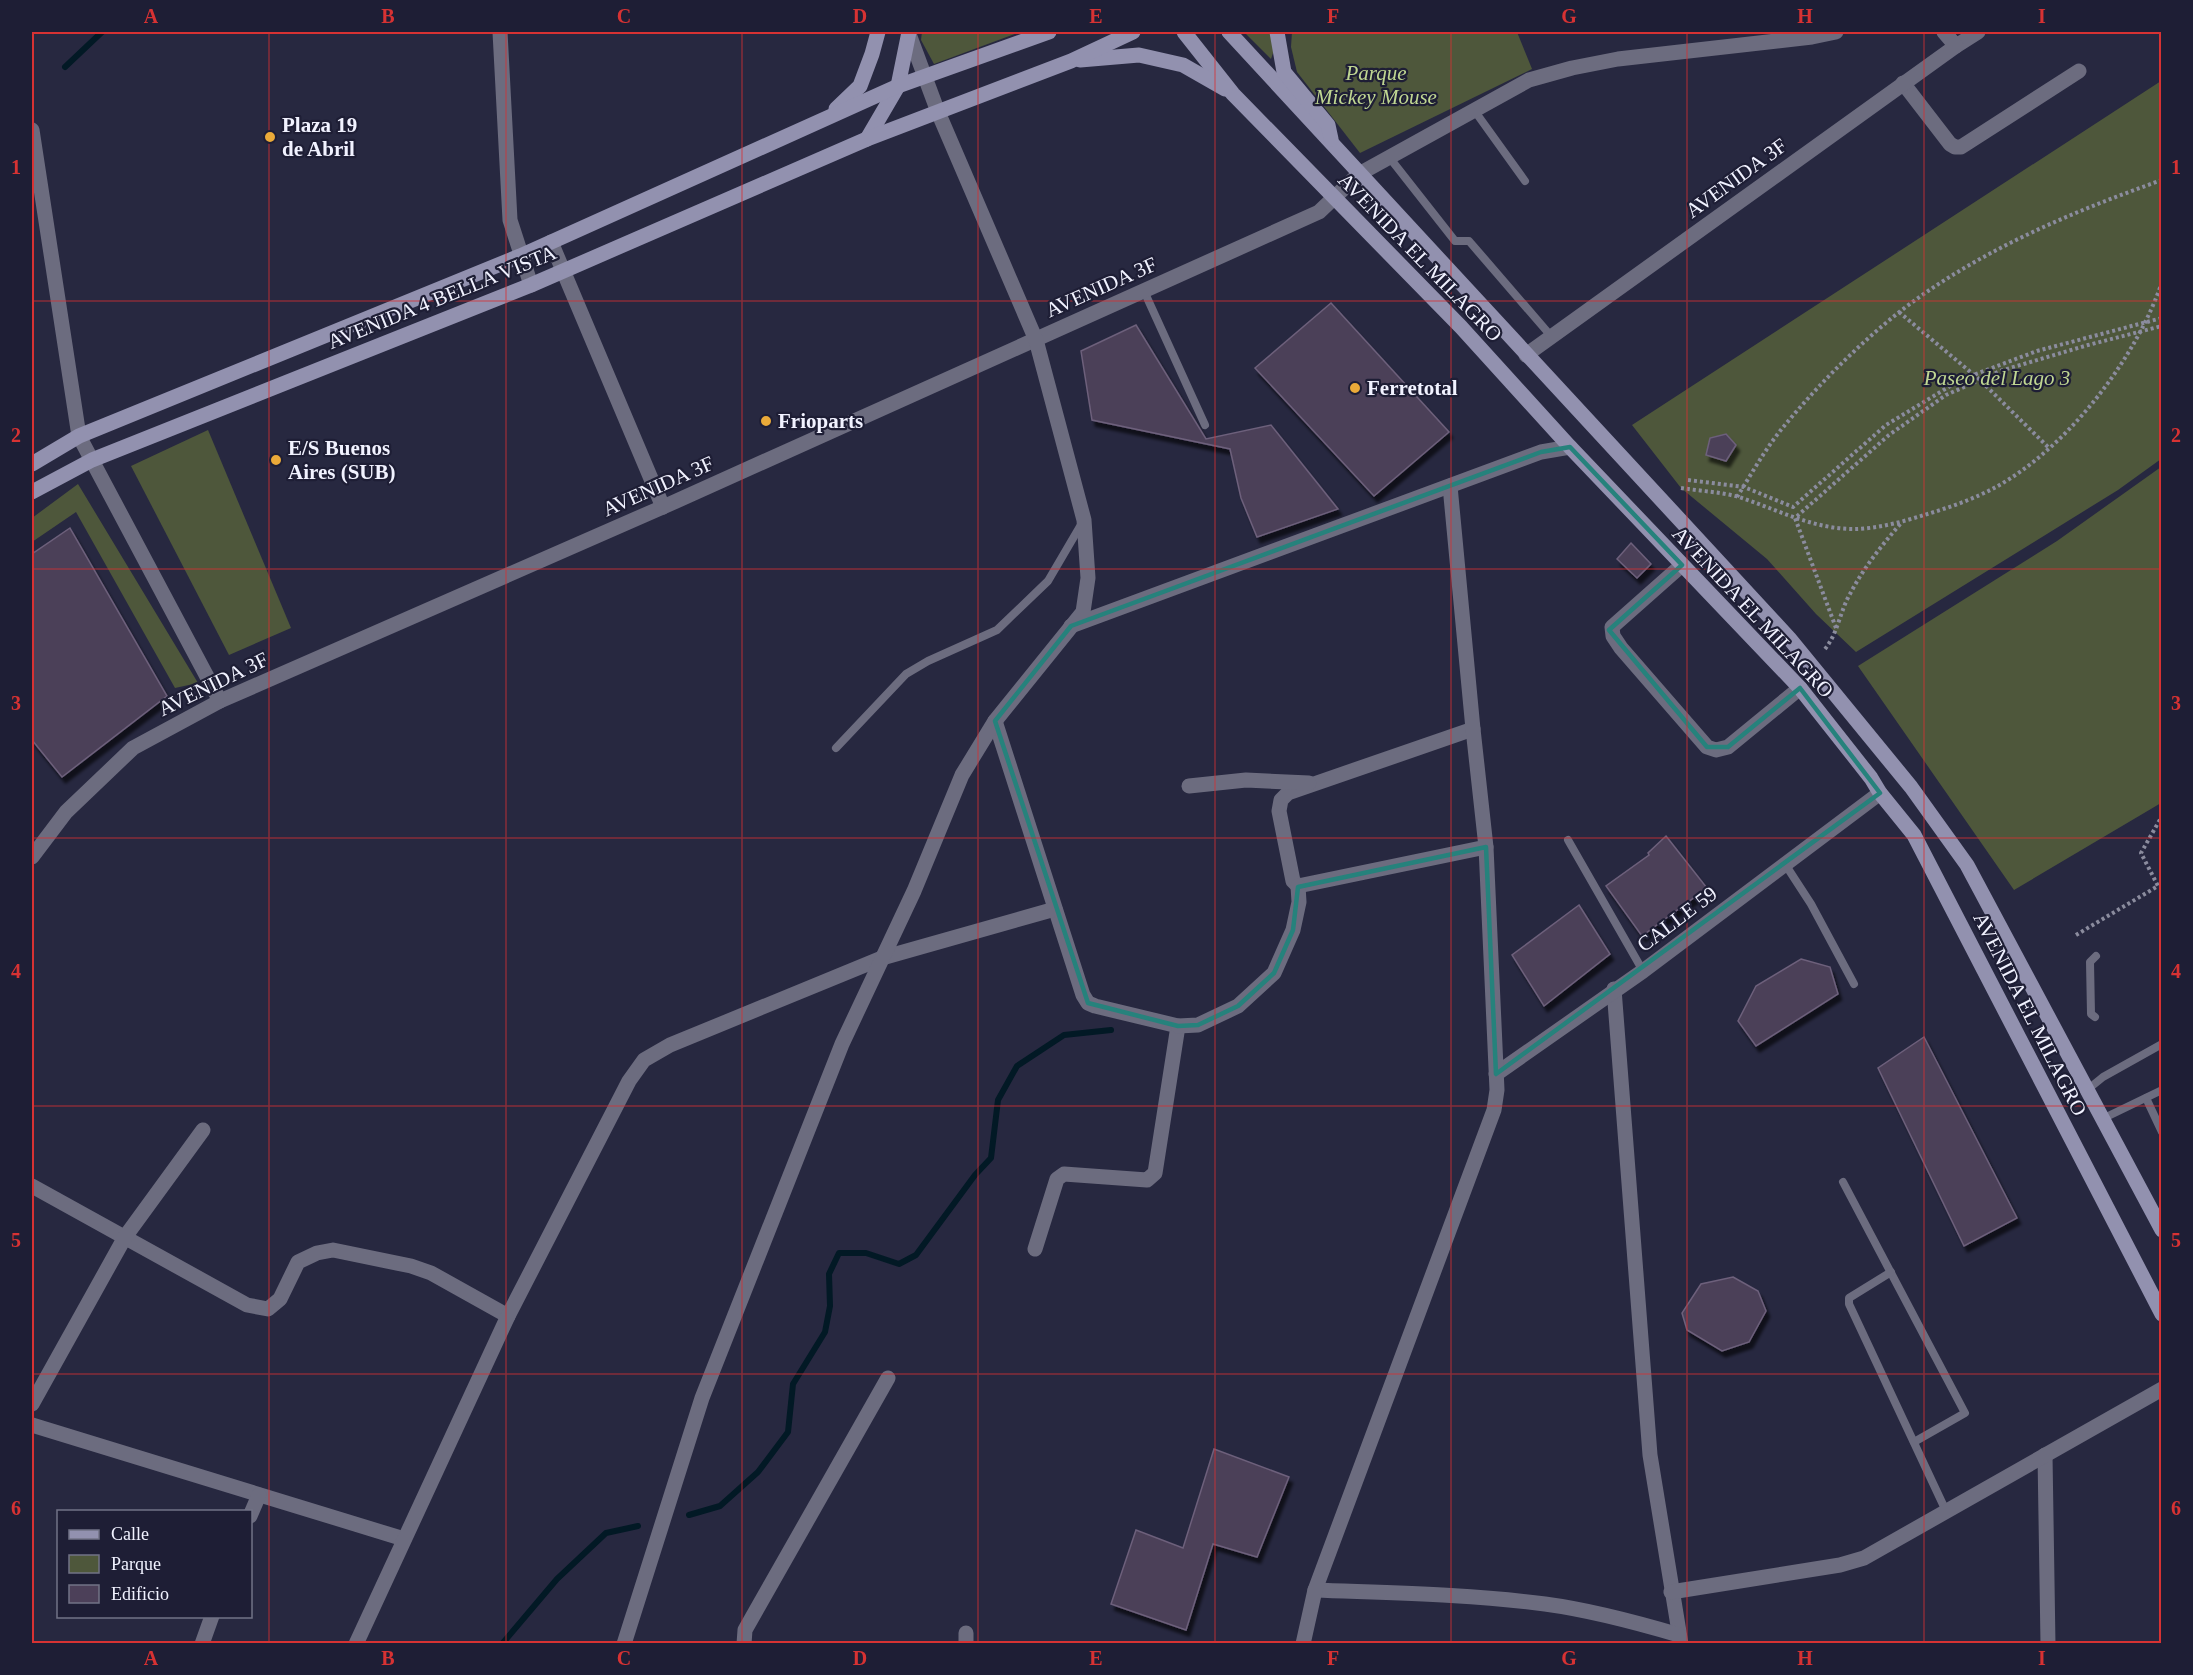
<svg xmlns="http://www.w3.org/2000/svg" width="2193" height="1675" font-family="Georgia,serif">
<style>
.green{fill:#4e573b}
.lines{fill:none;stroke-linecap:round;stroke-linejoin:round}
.stream{stroke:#021925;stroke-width:6}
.building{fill:#4c4059;stroke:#6d607b;stroke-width:1.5;filter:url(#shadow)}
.path{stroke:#8b8c9e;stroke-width:4;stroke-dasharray:3 3;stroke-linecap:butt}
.lane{stroke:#6c6c7f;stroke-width:8}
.street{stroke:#6c6c7f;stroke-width:15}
.secondary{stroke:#9291af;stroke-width:15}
.marked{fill:none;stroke:#26827c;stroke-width:4.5;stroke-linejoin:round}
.grid{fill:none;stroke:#d73233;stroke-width:1.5;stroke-opacity:0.55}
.poi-dot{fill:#eaaa39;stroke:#1e1e35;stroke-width:2}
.labels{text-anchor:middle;stroke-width:4.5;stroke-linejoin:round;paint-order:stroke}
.park-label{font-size:21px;font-style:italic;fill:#c0d792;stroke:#1e1e35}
.poi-label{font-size:21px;font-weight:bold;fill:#f1f2ff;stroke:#1e1e35;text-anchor:start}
.street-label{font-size:21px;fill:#f1f2ff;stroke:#1e1e35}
.neatline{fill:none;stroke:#d73233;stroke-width:2}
.grid-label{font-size:20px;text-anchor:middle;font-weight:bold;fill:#d73233}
</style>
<defs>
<filter id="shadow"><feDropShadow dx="3.5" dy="6" stdDeviation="1.5" flood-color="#0009"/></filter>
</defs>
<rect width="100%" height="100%" fill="#272840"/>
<g class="green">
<polygon points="922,32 1020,32 934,64 921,40"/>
<polygon points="1244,32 1280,32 1271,59"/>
<polygon points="1292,32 1517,32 1532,69 1360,153 1297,72 1291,47"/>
<polygon points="2161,81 2161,459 2118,490 1856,652 1816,614 1767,559 1681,488 1632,425"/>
<polygon points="208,430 291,628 229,655 131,466"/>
<polygon points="2161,467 2161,803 2014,890 1858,666 2057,541"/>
<polygon points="78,484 198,683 175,688 76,512 32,542 32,518"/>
</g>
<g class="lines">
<g class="stream">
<polyline points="65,67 102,32"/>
<polyline points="689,1515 720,1506 758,1472 788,1432 793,1384 825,1332 830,1306 829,1274 839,1253 866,1253 899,1264 916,1255 975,1175 991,1158 998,1100 1017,1066 1064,1035 1111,1030"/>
<polyline points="502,1644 557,1579 606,1533 638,1526"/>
</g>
</g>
<g class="building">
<polygon points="1331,303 1449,432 1374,496 1255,368"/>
<polygon points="1136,325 1206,439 1271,425 1338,509 1257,537 1241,498 1230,449 1092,420 1081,351"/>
<polygon points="1726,434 1736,445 1726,461 1706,455 1710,438"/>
<polygon points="70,528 167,696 62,777 32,740 32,554"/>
<polygon points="1631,543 1651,564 1637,578 1617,559"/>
<polygon points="1666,836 1707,888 1642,936 1606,886 1649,855 1648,853"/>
<polygon points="1579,905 1610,954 1544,1006 1512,955"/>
<polygon points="1801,959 1830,967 1838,994 1756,1046 1738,1021 1756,986"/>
<polygon points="1924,1037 2017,1218 1964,1246 1878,1068"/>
<polygon points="1733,1277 1758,1291 1766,1311 1749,1342 1722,1351 1687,1330 1682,1313 1701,1284"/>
<polygon points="1214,1449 1289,1477 1257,1557 1213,1544 1186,1630 1111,1604 1136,1530 1183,1548"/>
</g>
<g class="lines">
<g class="path">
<polyline points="1899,312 1980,380 2048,447"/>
<polyline points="1688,480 1744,487 1793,507 1886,425 1960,380 2037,351 2162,318"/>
<path d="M1681 488C1700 491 1721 492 1739 497 1776 509 1813 529 1853 529 1876 529 1902 522 1924 515 1948 508 1974 499 1996 487 2068 447 2136 359 2162 282"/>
<path d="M1737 497C1752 473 1767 446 1785 425 1819 384 1857 346 1898 313 1976 252 2069 213 2162 180"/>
<polyline points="1836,628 1795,518 1889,435 1946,395 2000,371 2088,345 2162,326"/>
<path d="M1825 649C1838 633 1840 611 1850 594 1864 567 1882 545 1902 522"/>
<polyline points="2076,935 2158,886 2141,853 2162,816"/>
</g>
<g class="lane">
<polyline points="1474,110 1525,181"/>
<polyline points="1389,157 1455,241 1469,241 1551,336"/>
<polyline points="1144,291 1205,425"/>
<polyline points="836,748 906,674 928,661 997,630 1048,581 1082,523"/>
<polyline points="1568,840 1643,971"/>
<polyline points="1785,864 1811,904 1854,984"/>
<polyline points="2095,1017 2091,1014 2090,962 2096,956"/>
<polyline points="2087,1090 2103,1077 2162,1044"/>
<polyline points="2146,1098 2162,1132"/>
<polyline points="2102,1119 2162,1090"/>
<polyline points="1843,1182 1965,1413 1914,1442"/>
<polyline points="1891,1272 1849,1298 1849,1304 1946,1511"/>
</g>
<g class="street">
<polyline points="500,32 510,220 531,285"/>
<polyline points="1956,46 1978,32"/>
<polyline points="1903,83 1950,144 1955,147 1961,147 2079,71"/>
<polyline points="32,130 79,436 220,701"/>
<polyline points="551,242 663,507"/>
<polyline points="1526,355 1956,46 1944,32"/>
<polyline points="1682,565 1612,627 1613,636 1621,648 1707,747 1716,750 1728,747 1800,688"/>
<polyline points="1071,626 1541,452 1570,447"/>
<polyline points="995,721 1083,995 1088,1003 1095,1006 1178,1026 1155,1173 1147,1180 1064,1174 1057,1179 1035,1249"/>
<polyline points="1473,729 1288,793 1281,800 1279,811 1293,881 1298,886 1486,847"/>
<polyline points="1189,786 1246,780 1309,783"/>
<polyline points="32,857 66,812 133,748 220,701 663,507 1319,212 1359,174 1529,80 1572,68 1618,59 1812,37 1836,32"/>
<polyline points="1614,989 1650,1455 1681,1644"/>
<polyline points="1178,1026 1198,1025 1238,1006 1274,973 1293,930 1299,902 1298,886"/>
<polyline points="1496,1074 1643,971 1880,793"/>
<polyline points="32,1186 247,1305 268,1309 280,1299 298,1262 317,1253 333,1250 411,1266 431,1273 508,1316"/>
<polyline points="32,1404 125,1237 203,1130"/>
<polyline points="32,1425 404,1539"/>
<polyline points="2045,1455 2048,1644"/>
<polyline points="250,1516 259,1495"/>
<path d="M1315 1590C1391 1593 1468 1594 1545 1604 1590 1610 1635 1622 1679 1635"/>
<polyline points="1671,1592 1840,1565 1864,1558 2162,1389"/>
<polyline points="202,1644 212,1616"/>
<polyline points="356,1644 508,1316 629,1081 644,1060 670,1045 882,958 1055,909"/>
<polyline points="624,1644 702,1398 842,1044 914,891 962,775 995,721 1083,612 1088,578 1084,520 1036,340 938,112 909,34"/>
<polyline points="744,1644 745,1630 888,1378"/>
<polyline points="966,1644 966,1633"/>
<polyline points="1303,1644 1315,1590 1494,1110 1497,1090 1486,847 1473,729 1450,486"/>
</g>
<g class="secondary">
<polyline points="1184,32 1233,94 1461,327 1570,447 1800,688 1871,778 1880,793 1914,835 2162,1314"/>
<polyline points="1229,32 1789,638 1911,787 1967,865 2162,1230"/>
<polyline points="1277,32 1284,72 1328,125 1331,139"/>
<polyline points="1080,60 1139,55 1183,65 1225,89"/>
<polyline points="836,109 860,86 872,54 878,32"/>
<polyline points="867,139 898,86 909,32"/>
<polyline points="32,464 79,436 520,256 898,86 1049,32"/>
<polyline points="32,492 92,460 531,285 867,139 1071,61 1133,32"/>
</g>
</g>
<path class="marked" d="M1570 447 1682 565 1609 630 1707 747H1728L1800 688 1880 793 1496 1074 1486 847 1298 887 1293 930 1274 973 1238 1006 1198 1025 1178 1026 1088 1003 995 721 1071 626 1541 452Z"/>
<path class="grid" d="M269 32V1644M506 32V1644M742 32V1644M978 32V1644M1215 32V1644M1451 32V1644M1687 32V1644M1924 32V1644M32 301H2162M32 569H2162M32 838H2162M32 1106H2162M32 1374H2162"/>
<g class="poi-dot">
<circle cx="270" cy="137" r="6"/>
<circle cx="1355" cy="388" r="6"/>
<circle cx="766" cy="421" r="6"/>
<circle cx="276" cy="460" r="6"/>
</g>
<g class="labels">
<g class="park-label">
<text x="1376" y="80">Parque<tspan x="1376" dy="24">Mickey Mouse</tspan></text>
<text x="1997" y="385">Paseo del Lago 3</text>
</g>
<g class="poi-label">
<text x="282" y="132">Plaza 19<tspan x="282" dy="24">de Abril</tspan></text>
<text x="1367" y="395">Ferretotal</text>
<text x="778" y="428">Frioparts</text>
<text x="288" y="455">E/S Buenos<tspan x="288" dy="24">Aires (SUB)</tspan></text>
</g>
<g class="street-label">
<text transform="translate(1736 178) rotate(-36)" y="7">AVENIDA 3F</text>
<text transform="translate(1420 257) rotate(46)" y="7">AVENIDA EL MILAGRO</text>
<text transform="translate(1101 287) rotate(-24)" y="7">AVENIDA 3F</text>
<text transform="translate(442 297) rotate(-22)" y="7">AVENIDA 4 BELLA VISTA</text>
<text transform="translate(658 486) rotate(-24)" y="7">AVENIDA 3F</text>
<text transform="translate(1753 612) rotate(47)" y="7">AVENIDA EL MILAGRO</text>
<text transform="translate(213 684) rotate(-26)" y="7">AVENIDA 3F</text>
<text transform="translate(1677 919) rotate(-37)" y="7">CALLE 59</text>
<text transform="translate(2030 1014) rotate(63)" y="7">AVENIDA EL MILAGRO</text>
</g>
</g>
<rect width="2193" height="1675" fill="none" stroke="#1e1e35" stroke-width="66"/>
<rect x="57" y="1510" width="195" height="108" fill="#1e1e35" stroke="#727386" stroke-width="1.5"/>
<rect x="69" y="1530" width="30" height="9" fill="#9291af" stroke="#727386" stroke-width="1.5"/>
<text x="111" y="1540" font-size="18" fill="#f1f2ff">Calle</text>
<rect x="69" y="1555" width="30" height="18" fill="#4e573b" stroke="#727386" stroke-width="1.5"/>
<text x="111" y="1570" font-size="18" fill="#f1f2ff">Parque</text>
<rect x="69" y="1585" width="30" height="18" fill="#4c4059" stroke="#727386" stroke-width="1.5"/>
<text x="111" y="1600" font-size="18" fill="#f1f2ff">Edificio</text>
<rect x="33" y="33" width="2127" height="1609" class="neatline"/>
<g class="grid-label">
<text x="151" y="23">A</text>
<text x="388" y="23">B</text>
<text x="624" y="23">C</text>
<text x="860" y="23">D</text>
<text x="1096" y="23">E</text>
<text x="1333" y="23">F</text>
<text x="1569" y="23">G</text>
<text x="1805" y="23">H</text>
<text x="2042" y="23">I</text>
<text x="16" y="174">1</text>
<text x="2176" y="174">1</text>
<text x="16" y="442">2</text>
<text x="2176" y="442">2</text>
<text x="16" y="710">3</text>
<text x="2176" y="710">3</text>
<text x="16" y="978">4</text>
<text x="2176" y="978">4</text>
<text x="16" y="1247">5</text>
<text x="2176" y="1247">5</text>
<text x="16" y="1515">6</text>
<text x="2176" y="1515">6</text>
<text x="151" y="1665">A</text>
<text x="388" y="1665">B</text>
<text x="624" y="1665">C</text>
<text x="860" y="1665">D</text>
<text x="1096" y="1665">E</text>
<text x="1333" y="1665">F</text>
<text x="1569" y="1665">G</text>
<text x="1805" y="1665">H</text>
<text x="2042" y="1665">I</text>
</g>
</svg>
